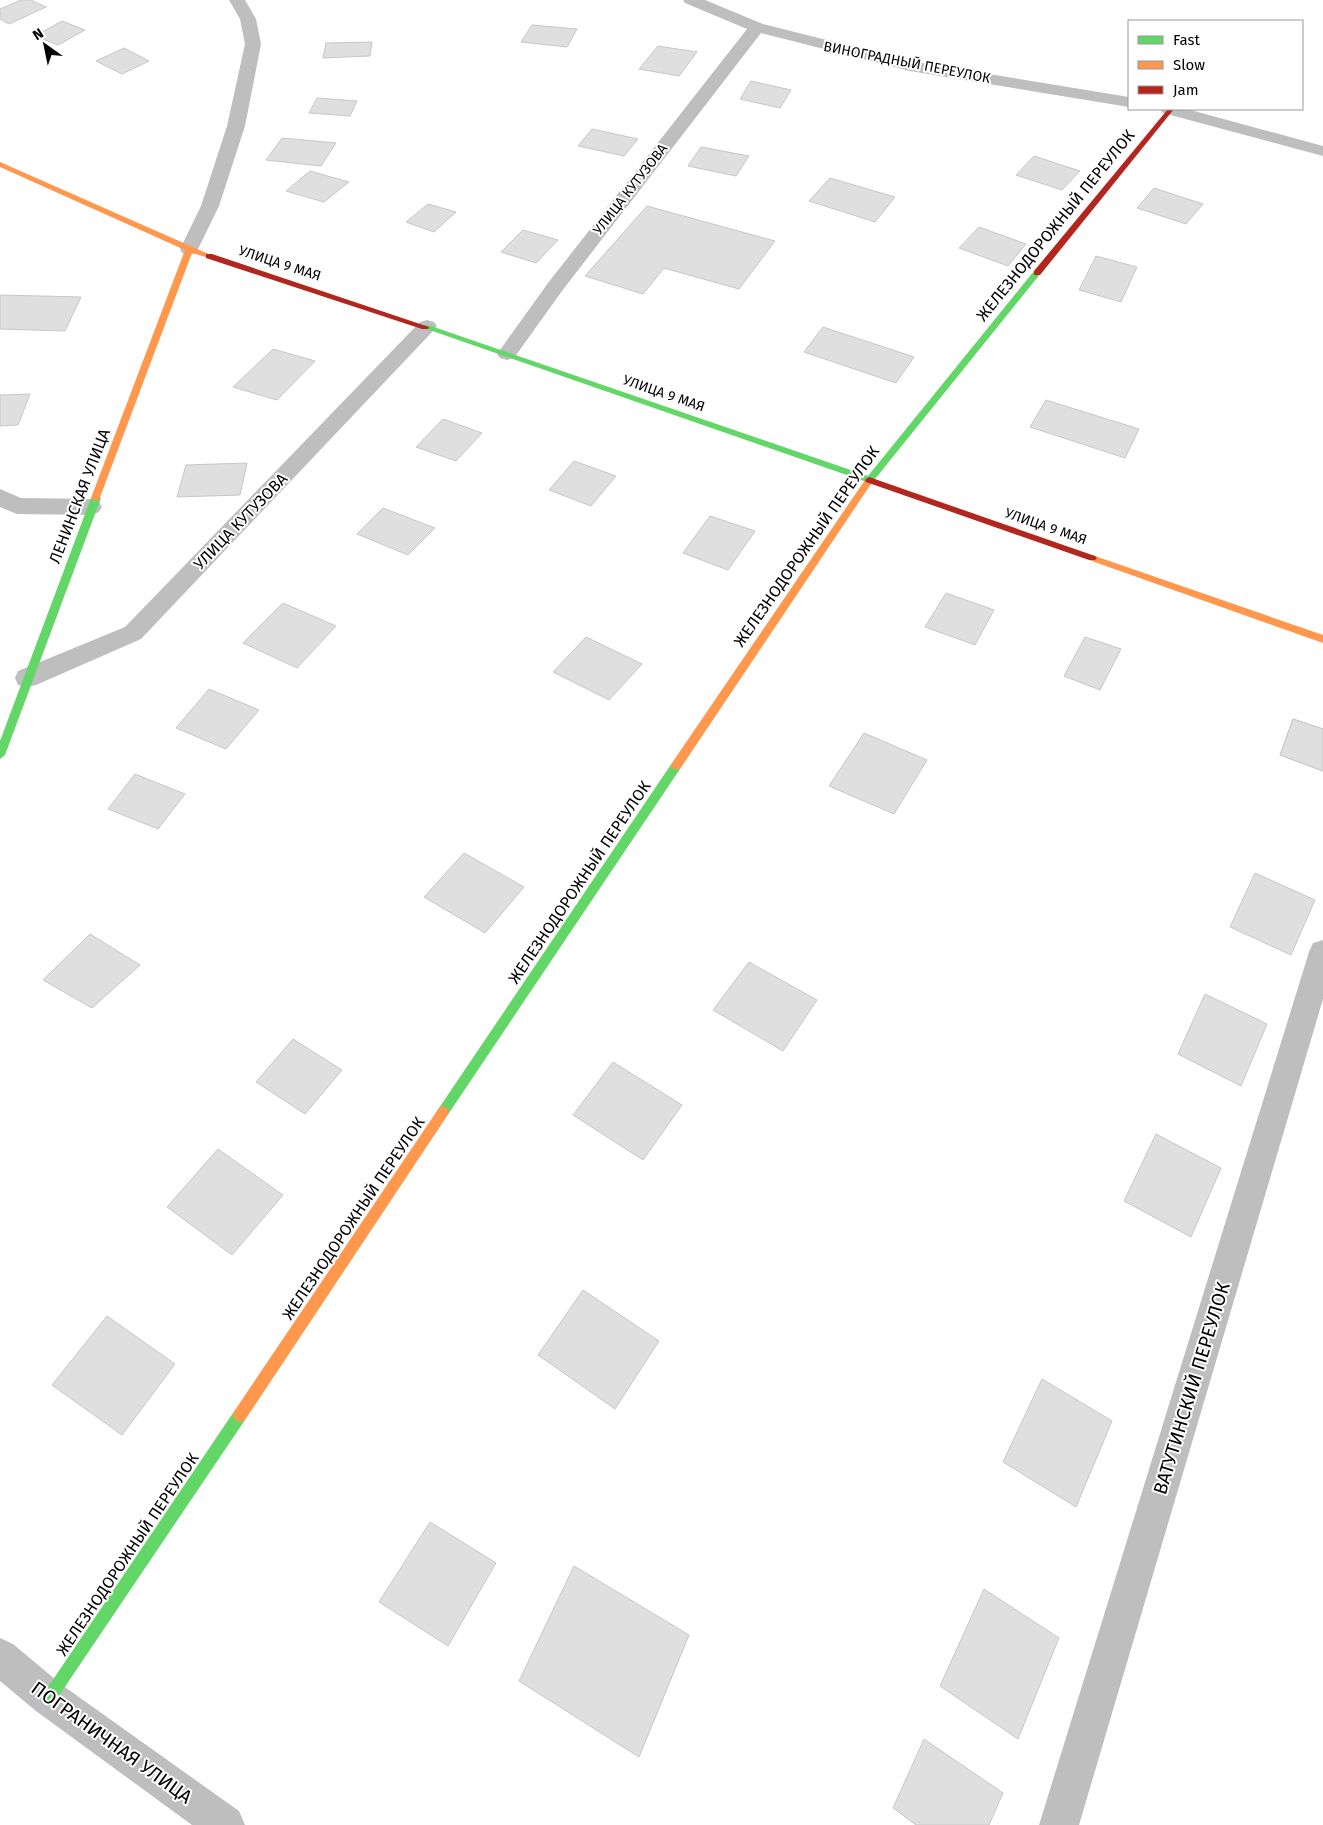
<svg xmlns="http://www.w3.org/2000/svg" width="1323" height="1825" font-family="'Fira Sans',sans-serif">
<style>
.building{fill:#dfdfdf;stroke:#c7c7c7}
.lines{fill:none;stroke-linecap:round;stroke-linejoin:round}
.street{fill:#bebebe;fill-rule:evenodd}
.fast{fill:#63d668;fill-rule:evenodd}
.slow{fill:#ff974d;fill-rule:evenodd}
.jam{fill:#b3261e;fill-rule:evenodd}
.labels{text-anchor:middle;stroke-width:4;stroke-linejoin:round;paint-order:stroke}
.far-street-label{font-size:14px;fill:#000;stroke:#fff}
.street-label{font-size:16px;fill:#000;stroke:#fff}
.near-street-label{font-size:19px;fill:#000;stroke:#fff}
</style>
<rect width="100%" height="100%" fill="#fff"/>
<g class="building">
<polygon points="21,0 31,0 46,7 9,24 0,19 0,9"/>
<polygon points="62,21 85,30 58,45 35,36"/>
<polygon points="532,25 577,29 567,47 521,42"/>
<polygon points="372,42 370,56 323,58 326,43"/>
<polygon points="658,46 697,52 679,76 639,69"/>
<polygon points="124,48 149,61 122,74 96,61"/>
<polygon points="751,81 791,90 780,108 740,99"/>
<polygon points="317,98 357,101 350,116 309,113"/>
<polygon points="592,129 638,139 624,156 578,146"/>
<polygon points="282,138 336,143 321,166 266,160"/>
<polygon points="701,147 749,156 736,176 688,166"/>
<polygon points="1034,156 1080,171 1062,190 1016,175"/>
<polygon points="310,171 349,182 324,202 286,191"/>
<polygon points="830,178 895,197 875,222 809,201"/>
<polygon points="1154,188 1203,204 1186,224 1137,208"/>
<polygon points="428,204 456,212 434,232 406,222"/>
<polygon points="647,206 775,241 739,289 664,268 643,294 585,276"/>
<polygon points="979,227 1026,244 1008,266 959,248"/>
<polygon points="523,230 558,240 536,263 501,252"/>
<polygon points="1096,256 1137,267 1121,302 1079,290"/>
<polygon points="0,295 81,297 65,331 0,329"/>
<polygon points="823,327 914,357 896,383 804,352"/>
<polygon points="273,349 315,361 277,400 233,387"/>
<polygon points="30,394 18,425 0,426 0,395"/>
<polygon points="1046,400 1139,429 1125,458 1030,427"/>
<polygon points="443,419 482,433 456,461 416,447"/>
<polygon points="574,461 616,476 591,506 549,490"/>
<polygon points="247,463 240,495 177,497 186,465"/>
<polygon points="383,508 435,528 408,555 357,534"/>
<polygon points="710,516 755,531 728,570 683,553"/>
<polygon points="946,593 994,610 975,645 925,627"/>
<polygon points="283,603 336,626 297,668 243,643"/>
<polygon points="586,637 642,664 609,700 553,672"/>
<polygon points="1085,637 1121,649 1100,690 1064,676"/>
<polygon points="209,689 259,710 226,749 176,728"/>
<polygon points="1293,719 1323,729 1323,771 1280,755"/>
<polygon points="1293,719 1323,729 1323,771 1280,755"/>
<polygon points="864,733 927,760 894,814 829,786"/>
<polygon points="135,774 185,794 158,829 108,809"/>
<polygon points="464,853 524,887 485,933 424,897"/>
<polygon points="1255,873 1315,900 1291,955 1230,927"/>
<polygon points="90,934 140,965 92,1008 43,980"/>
<polygon points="749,962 817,1000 783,1051 713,1010"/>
<polygon points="1205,994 1267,1024 1241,1086 1178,1054"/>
<polygon points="293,1039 342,1070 305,1114 256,1082"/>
<polygon points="613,1062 682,1105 643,1160 573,1115"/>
<polygon points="1156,1134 1221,1168 1191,1237 1124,1201"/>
<polygon points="218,1149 283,1195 232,1255 167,1207"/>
<polygon points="583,1290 659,1341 615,1409 538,1355"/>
<polygon points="107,1316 175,1364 122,1435 52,1385"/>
<polygon points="1042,1379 1112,1421 1076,1507 1003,1462"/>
<polygon points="430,1522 496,1563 448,1646 379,1602"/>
<polygon points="574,1566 689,1635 639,1757 519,1681"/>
<polygon points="984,1589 1059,1638 1018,1739 940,1686"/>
<polygon points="924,1739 1003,1793 989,1825 916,1825 893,1808"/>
</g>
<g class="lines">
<g class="street">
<polygon points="229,0 245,0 256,19 261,44 245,126 219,206 198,249 196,253 189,255 182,253 180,249 201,206 227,126 245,44 240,19"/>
<polygon points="683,0 705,0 763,24 910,61 1129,97 1129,107 910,71 761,33 562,291 514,358 507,360 500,358 497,354 548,283 747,29 685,3"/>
<polygon points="1160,109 1187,109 1323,146 1323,156 1163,113"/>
<polygon points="427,320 434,322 437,326 434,330 141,639 36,685 27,687 18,685 15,678 18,671 125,627 420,322"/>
<polygon points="0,489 21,498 91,499 99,502 102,507 99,512 91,515 17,514 0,507"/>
<polygon points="1323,940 1323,999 1079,1825 1039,1825 1309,952 1313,943"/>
<polygon points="0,1638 13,1644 62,1685 239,1811 245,1825 192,1825 36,1711 0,1681"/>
</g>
<g class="fast">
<polygon points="1034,271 1041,273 871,484 868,485 864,481 421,327 422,325 428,325 868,476"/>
<polygon points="96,495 101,498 5,755 0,759 0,741 91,498"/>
<polygon points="676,762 680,763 681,766 680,769 447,1116 443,1118 439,1116 437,1112 439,1108 672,763"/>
<polygon points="240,1408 245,1410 247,1415 245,1420 54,1703 49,1706 44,1703 41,1698 44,1693 235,1410"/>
</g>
<g class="slow">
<polygon points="0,162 213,256 209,258 192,253 99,500 93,500 91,498 185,250 0,167"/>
<polygon points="868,479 871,480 871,484 680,769 672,769 671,766 672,763 865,480"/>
<polygon points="1092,555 1323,635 1323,643 1089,560 1089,556"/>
<polygon points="443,1106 447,1108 449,1112 447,1116 245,1420 240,1422 235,1420 233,1415 235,1410 439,1108"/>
</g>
<g class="jam">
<polygon points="1168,109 1174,109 1040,275 1034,275 1034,271"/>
<polygon points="206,254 212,254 429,327 428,329 422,329 206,258"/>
<polygon points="869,477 1095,556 1097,558 1095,560 1089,560 866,482 865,480"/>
</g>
</g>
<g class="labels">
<g class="far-street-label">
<text transform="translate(907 62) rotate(11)" y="5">ВИНОГРАДНЫЙ ПЕРЕУЛОК</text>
<text transform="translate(630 189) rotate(-52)" y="5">УЛИЦА КУТУЗОВА</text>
<text transform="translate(280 263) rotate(18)" y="5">УЛИЦА 9 МАЯ</text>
<text transform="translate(664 393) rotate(19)" y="5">УЛИЦА 9 МАЯ</text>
<text transform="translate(1046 526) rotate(19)" y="5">УЛИЦА 9 МАЯ</text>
</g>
<g class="street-label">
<text transform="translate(1055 225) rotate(-51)" y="6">ЖЕЛЕЗНОДОРОЖНЫЙ ПЕРЕУЛОК</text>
<text transform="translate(79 496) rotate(-69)" y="6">ЛЕНИНСКАЯ УЛИЦА</text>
<text transform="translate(240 521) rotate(-46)" y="6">УЛИЦА КУТУЗОВА</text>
<text transform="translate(806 546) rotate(-55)" y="6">ЖЕЛЕЗНОДОРОЖНЫЙ ПЕРЕУЛОК</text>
<text transform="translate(579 882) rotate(-56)" y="6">ЖЕЛЕЗНОДОРОЖНЫЙ ПЕРЕУЛОК</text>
<text transform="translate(353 1218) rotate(-56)" y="6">ЖЕЛЕЗНОДОРОЖНЫЙ ПЕРЕУЛОК</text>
<text transform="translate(127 1554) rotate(-56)" y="6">ЖЕЛЕЗНОДОРОЖНЫЙ ПЕРЕУЛОК</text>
</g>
<g class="near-street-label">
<text transform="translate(1191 1388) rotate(-73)" y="7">ВАТУТИНСКИЙ ПЕРЕУЛОК</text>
<text transform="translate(112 1742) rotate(36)" y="7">ПОГРАНИЧНАЯ УЛИЦА</text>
</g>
</g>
<rect x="1128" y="20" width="175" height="90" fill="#ffffff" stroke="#999999"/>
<rect x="1138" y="36" width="25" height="8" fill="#63d668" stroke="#999999"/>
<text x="1173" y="45" font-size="15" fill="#000000">Fast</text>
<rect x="1138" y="61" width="25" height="8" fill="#ff974d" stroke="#999999"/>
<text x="1173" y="70" font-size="15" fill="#000000">Slow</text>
<rect x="1138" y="86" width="25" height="8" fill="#b3261e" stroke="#999999"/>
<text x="1173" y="95" font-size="15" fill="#000000">Jam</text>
<g transform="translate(45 45) rotate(327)" stroke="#ffffff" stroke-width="4" paint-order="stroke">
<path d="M0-4L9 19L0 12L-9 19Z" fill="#000000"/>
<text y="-8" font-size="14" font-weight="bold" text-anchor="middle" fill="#000000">N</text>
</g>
</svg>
